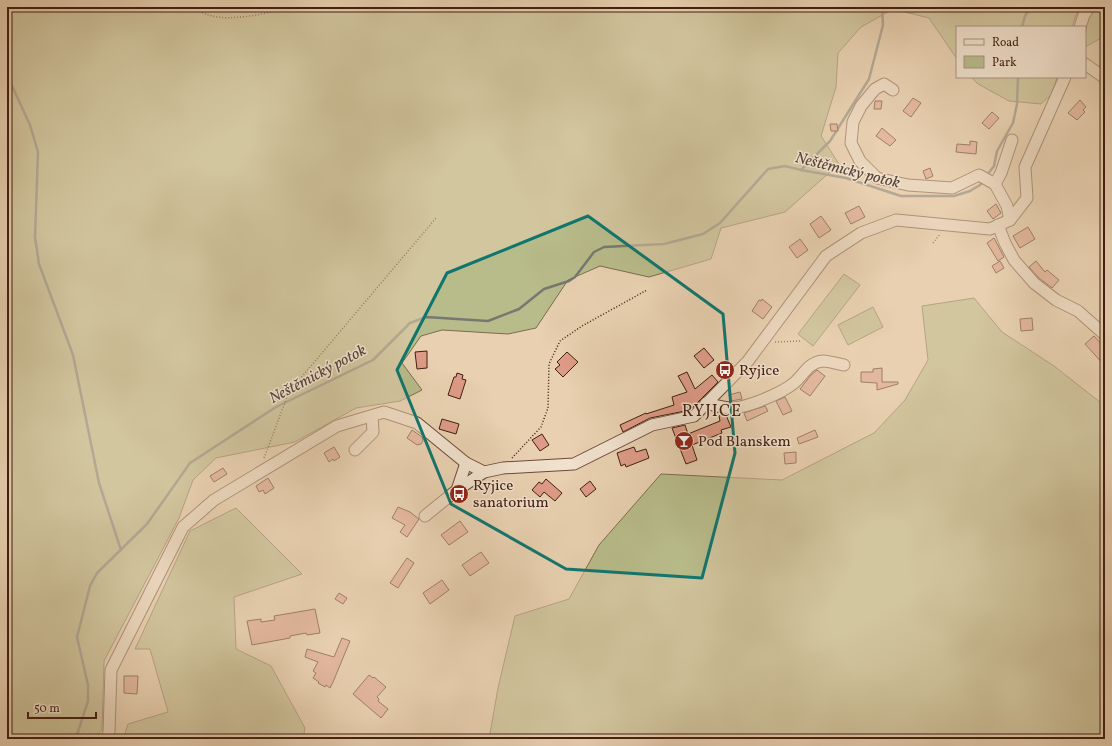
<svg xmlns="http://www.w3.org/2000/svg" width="1112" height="746" font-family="Vollkorn,serif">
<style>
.green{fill:#b8bb8a;stroke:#7d6c4e}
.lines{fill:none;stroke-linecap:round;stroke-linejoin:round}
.stream{stroke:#767971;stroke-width:2.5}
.building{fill:#de9b87;stroke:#421e11}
.minor-casing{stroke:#6c4a39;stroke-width:13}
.path{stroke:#421e11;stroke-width:1.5;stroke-dasharray:1 2;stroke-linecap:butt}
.minor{stroke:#f0e0cc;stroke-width:11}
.marked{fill:none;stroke:#0f766e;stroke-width:3;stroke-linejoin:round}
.labels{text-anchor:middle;stroke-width:3;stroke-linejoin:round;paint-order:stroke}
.poi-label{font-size:15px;fill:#421e11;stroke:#f0e0cc;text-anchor:start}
.water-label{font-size:16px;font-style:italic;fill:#584439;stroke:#f0e0cc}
.quarter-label{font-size:17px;letter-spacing:1px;fill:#421e11;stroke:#f0e0cc}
</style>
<rect width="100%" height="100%" fill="#e8d0b0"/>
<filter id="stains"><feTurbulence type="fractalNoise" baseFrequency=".005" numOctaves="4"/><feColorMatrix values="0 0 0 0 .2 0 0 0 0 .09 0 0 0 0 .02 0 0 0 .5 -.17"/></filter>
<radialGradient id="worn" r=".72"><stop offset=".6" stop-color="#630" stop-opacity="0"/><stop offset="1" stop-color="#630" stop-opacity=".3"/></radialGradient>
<g class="green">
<polygon points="7,7 1083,7 1076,15 1072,27 957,27 957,59 929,18 893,9 861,27 838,53 836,87 821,136 839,164 785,212 721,228 711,259 649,277 600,266 568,280 536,328 508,334 442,330 421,336 402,363 422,390 400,401 356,408 295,442 216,458 193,480 179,518 104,661 102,730 96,736 83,739 7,739"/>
<path d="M1096 7H1105V36L1085 47C1085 33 1086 17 1096 7Z"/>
<polygon points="971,77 1057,77 1052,94 1041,104 1009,101 978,84"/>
<polygon points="844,274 860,285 813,346 798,334"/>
<polygon points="974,298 1002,332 1054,366 1105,406 1105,739 489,739 498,688 515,616 569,599 599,545 661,474 782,480 874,433 905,400 928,360 922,306"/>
<polygon points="873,307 883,327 848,345 838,325"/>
<polygon points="236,508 302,574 234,597 236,649 271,666 305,728 303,739 123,739 128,724 168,712 150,649 135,649 190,531"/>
</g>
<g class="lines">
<g class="stream">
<polyline points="1022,27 1025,16 1031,7"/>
<polyline points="7,75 30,125 38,152 35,237 39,264 73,355 99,483 121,550"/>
<polyline points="801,170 830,141 869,79 883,25 882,7"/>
<polyline points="987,175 994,166 997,151 1013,123 1017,104 1018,77"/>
<polyline points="73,739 78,732 88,701 88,685 77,637 90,586 97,573 147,524 190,463 276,407 373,360 410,323 426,317 488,321 519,309 544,289 569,281 575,277 594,252 604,247 664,244 703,234 720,223 768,169 785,166 801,170 846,178 901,196 954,196 970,191 980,185 983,181"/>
</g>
</g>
<g class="building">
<polygon points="913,98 921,103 911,117 903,111"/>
<polygon points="1080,100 1086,107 1083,110 1085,112 1077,120 1068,113"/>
<polygon points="875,101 882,101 881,109 874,109"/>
<polygon points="992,112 999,118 989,129 982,123"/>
<polygon points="830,124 837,124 838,131 831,131"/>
<polygon points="882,128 896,140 890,146 876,136"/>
<polygon points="970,141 977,142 976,154 956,152 957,144 970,145"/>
<polygon points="930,168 933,176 926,179 923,171"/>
<polygon points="996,204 1001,213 993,219 987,211"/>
<polygon points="859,206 865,217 851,224 845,213"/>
<polygon points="821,216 831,230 819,238 810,224"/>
<polygon points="1028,227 1035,239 1020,248 1013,236"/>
<polygon points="994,238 1004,257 998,261 987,243"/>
<polygon points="800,239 808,250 797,258 789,247"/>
<polygon points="1000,261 1004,268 996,273 992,266"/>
<polygon points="1036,261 1045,272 1047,270 1059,280 1052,288 1039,278 1029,267"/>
<polygon points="762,299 772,307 763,319 752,311 759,300 761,301"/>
<polygon points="1032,318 1033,330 1021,331 1020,319"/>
<polygon points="1094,336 1105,348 1105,366 1085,344"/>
<polygon points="704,348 714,360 704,368 694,356"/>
<polygon points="427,351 427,368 417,369 415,352"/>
<polygon points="567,352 578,362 563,377 555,369 560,365 557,362"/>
<polygon points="882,368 882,382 898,382 898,384 877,390 877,383 861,382 861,372 873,372 873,369"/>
<polygon points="817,370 825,376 810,396 800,389 811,375"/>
<polygon points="687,372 695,389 712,375 718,382 690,410 650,418 623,432 620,425 646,413 646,414 674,405 672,397 687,392 678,376"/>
<polygon points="457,373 463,375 462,379 466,380 460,399 448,395 454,377 456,377"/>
<polygon points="740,392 742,399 731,401 729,395"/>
<polygon points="785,397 792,411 783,415 776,401"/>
<polygon points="765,406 768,411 747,421 744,413"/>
<polygon points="723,414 726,415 731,427 721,430 722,433 692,445 697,460 686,464 672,428 685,425 688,434 720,421 719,416"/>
<polygon points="442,419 459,424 456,434 439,429"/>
<polygon points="412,430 422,437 423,441 421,444 417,445 407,438"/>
<polygon points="815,430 818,437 799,444 797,438"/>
<polygon points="542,434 549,445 540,451 532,440"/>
<polygon points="334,447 340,457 334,461 333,459 329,462 324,453"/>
<polygon points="634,447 636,452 646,449 649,458 626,467 625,464 621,466 617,453"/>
<polygon points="796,452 796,463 785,464 784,453"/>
<polygon points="223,468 227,474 214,482 210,476"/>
<polygon points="268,478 274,488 265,494 263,490 259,492 256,486"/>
<polygon points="546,479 562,493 555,501 544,492 540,497 532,490 539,482 542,484"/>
<polygon points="590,481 596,489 586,497 580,489"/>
<polygon points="398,507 410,512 419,519 407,537 400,532 405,525 392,518"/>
<polygon points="460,521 468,532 449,545 441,535"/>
<polygon points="481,552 489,563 470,576 462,565"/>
<polygon points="407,558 414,563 398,588 390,583"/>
<polygon points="442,580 449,590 430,604 423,593"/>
<polygon points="339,593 347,598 343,604 335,599"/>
<polygon points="315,609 320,633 307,635 306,633 290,636 290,638 252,645 247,621 261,619 261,622 275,620 274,616"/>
<polygon points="342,638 350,641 333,682 330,688 326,685 325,687 318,683 319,682 313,678 316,673 313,671 318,662 305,657 307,649 334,657"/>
<polygon points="369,675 373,678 374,677 386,687 377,697 379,699 378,701 388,709 381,718 353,694"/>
<polygon points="124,676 138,676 137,694 124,693"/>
</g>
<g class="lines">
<defs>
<g id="minor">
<polyline points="1080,27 1084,15 1089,7"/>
<polyline points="1085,64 1105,78"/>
<polyline points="893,90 884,84 875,89 861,106 853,122 851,143 860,161 877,178 908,185 952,188 979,175 995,184 1007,206 1010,220"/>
<polyline points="995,184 1001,173 1012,140"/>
<polyline points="998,225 1005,243 1014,260 1034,283 1056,300 1078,311 1105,335"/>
<path d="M706 403C714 405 723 408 731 408 747 408 782 393 794 383 803 376 808 362 823 361 829 361 838 364 844 365"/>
<polyline points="355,450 373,432 372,416"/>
<polyline points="457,490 466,463"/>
<polyline points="425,516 457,490 484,472 503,468 574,464 652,425 694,416 748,361 826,256 861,233 896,220 990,229 1010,220 1027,198 1025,167 1065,77"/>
<polyline points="107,739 109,732 111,670 183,527 214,500 337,426 384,412 417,423 466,463 484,472"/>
</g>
</defs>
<use href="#minor" class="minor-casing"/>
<g class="path">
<path d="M188 7C196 10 204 14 212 16 231 21 269 14 287 7"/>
<polyline points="933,243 940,234"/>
<polyline points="775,342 800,341"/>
<polyline points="264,458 289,392 436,218"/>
<polyline points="512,458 541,427 548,408 549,364 560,341 582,326 647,290"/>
</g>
<use href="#minor" class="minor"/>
</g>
<path d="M0 0H1112V746H0ZM588 216 723 314 735 453 702 578 566 569 451 504 397 370 447 273Z" fill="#e8d0b0" fill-opacity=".55" fill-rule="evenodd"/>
<path class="marked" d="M588 216 723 314 735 453 702 578 566 569 451 504 397 370 447 273Z"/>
<defs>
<symbol id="bus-disc" viewBox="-11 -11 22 22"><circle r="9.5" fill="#8f2418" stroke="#f0e0cc"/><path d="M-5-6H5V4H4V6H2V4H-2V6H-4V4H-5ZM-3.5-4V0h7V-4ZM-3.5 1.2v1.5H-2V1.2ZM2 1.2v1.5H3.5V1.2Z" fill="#fff"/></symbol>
<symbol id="bar-disc" viewBox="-11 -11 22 22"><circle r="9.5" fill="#8f2418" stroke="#f0e0cc"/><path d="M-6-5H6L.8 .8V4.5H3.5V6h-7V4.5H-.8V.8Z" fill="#fff"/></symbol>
</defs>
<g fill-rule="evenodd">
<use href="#bus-disc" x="714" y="359" width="22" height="22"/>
<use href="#bar-disc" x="673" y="430" width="22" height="22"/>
<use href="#bus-disc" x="448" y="483" width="22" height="22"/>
</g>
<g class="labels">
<g class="poi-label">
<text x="739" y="375">Ryjice</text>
<text x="698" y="446">Pod Blanskem</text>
<text x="473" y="490">Ryjice<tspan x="473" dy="17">sanatorium</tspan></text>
</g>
<g class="water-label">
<text transform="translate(848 169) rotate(14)" y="6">Neštěmický potok</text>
<text transform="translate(317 373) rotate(-28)" y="6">Neštěmický potok</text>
</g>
<g class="quarter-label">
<text x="712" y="416">RYJICE</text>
</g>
</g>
<rect width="1112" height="746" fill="none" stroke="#e8d0b0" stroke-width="24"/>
<rect x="8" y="8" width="1096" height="730" fill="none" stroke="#421e11" stroke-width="2"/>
<rect x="12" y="12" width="1088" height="722" fill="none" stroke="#421e11"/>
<rect x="956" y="26" width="130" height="52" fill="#f0e0cc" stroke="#aa9281"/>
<rect x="964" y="39" width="20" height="6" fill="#f0e0cc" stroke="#aa9281"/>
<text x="992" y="46" font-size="12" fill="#421e11">Road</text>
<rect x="964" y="56" width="20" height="12" fill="#b8bb8a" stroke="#aa9281"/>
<text x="992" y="66" font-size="12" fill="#421e11">Park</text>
<path d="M28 712v6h68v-6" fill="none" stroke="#421e11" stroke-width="2"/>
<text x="34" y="712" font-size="12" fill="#421e11" stroke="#f0e0cc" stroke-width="3" paint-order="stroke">50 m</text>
<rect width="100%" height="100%" filter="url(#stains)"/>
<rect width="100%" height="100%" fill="url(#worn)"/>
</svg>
